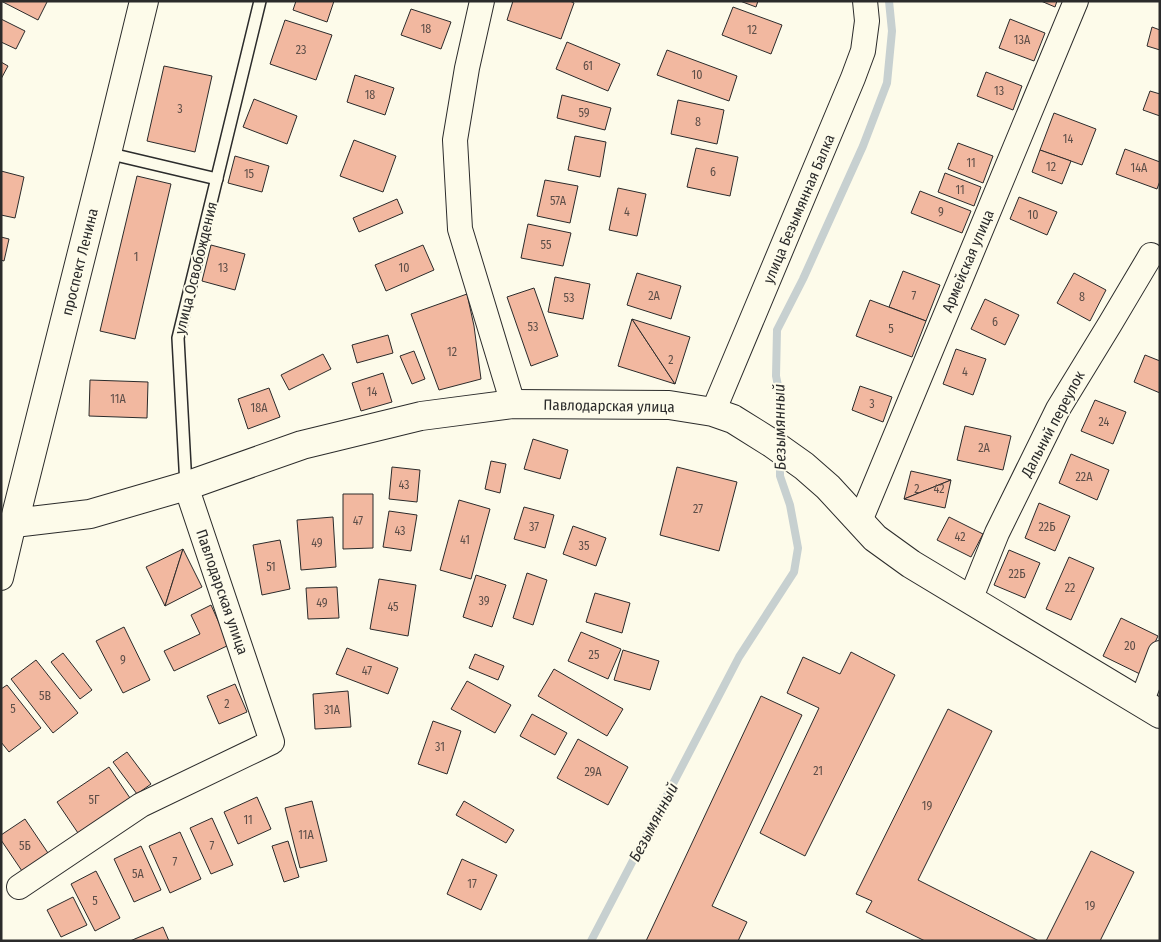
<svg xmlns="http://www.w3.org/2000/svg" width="1161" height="942" font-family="'Fira Sans Condensed',sans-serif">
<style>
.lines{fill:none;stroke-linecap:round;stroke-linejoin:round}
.stream{stroke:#c7d0d0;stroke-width:8}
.building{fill:#f2b8a0;stroke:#2b2b2b}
.service-casing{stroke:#2b2b2b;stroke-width:14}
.minor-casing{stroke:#2b2b2b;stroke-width:26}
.secondary-casing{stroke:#2b2b2b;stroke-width:30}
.service{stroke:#fdfbea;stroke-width:11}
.minor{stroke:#fdfbea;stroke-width:24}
.secondary{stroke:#fdfbea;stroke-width:28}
.labels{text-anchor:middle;stroke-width:4;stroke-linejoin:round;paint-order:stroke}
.number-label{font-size:12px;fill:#5d4e48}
.street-label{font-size:15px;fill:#2b2b2b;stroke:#fdfbea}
.water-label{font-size:16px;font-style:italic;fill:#2b2b2b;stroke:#fdfbea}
</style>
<rect width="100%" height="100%" fill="#fdfbea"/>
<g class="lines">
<g class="stream">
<polyline points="780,442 781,400 776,376 777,330 803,279 863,146 887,83 892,31 889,1"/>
<polyline points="591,941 739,657 794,572 798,548 790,505 780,476 780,456"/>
</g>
</g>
<g class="building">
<polygon points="1,1 46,1 47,2 38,20"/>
<polygon points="296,1 334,1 327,22 293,10"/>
<polygon points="513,1 570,1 574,3 561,39 507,20"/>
<polygon points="740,1 758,1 756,7"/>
<polygon points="1041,1 1057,1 1055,7"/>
<polygon points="733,7 782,25 771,54 722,35"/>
<polygon points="411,9 451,22 441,49 401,35"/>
<polygon points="1,19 25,31 16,49 1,42"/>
<polygon points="1010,19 1045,33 1034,61 999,48"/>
<polygon points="285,20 332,35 316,80 270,64"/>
<polygon points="1152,27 1160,30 1160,50 1147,46"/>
<polygon points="567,42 620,64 608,91 556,69"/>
<polygon points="667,50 737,76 729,101 657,75"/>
<polygon points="1,62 8,66 1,79"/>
<polygon points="164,66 212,76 195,152 147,141"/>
<polygon points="986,72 1022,86 1013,110 977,96"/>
<polygon points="355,75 394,88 385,115 347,102"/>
<polygon points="1150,91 1160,94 1160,116 1143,110"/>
<polygon points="562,95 611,108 605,130 557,118"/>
<polygon points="254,99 297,116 287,144 243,127"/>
<polygon points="678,100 724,110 717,144 671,134"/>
<polygon points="1054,113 1096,129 1082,165 1040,150"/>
<polygon points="575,136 606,142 600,177 568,170"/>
<polygon points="354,140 396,156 383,192 340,176"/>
<polygon points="958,143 993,156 983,183 948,169"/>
<polygon points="696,148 738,157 730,196 687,187"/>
<polygon points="1125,149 1160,162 1160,181 1157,189 1116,174"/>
<polygon points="1040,150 1071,161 1062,184 1032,172"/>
<polygon points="235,156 269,166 262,192 228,183"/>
<polygon points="1,171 24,177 15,218 1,215"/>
<polygon points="945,173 981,187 974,206 938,192"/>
<polygon points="137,176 171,184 135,339 100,331"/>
<polygon points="545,180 578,186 570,223 537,216"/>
<polygon points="618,188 646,194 637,236 609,230"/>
<polygon points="920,191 971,211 962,233 911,213"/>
<polygon points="1019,197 1057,212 1047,235 1010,219"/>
<polygon points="397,199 403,213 359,232 353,218"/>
<polygon points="528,224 571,233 563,266 521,258"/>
<polygon points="1,237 9,239 4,261 1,260"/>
<polygon points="211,245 245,254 235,290 202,281"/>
<polygon points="423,245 434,270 386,291 375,265"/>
<polygon points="903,271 940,285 926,321 889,307"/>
<polygon points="637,273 681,286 671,319 627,305"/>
<polygon points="1074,273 1106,290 1090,321 1057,303"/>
<polygon points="555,277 590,284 583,319 548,312"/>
<polygon points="534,288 558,356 531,366 507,297"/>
<polygon points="467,294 474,326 481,379 439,390 411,314"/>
<polygon points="985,299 1019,315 1005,345 971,329"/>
<polygon points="870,300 926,321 912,357 856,336"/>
<polygon points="632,319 675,384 618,366"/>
<polygon points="632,319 690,337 675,384"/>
<polygon points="388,335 393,353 357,363 352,345"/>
<polygon points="956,349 986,359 973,395 943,384"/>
<polygon points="414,351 425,379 412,384 400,356"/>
<polygon points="323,354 331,369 289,390 281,375"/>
<polygon points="1145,355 1160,361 1160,393 1134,382"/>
<polygon points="383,373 392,402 361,411 352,383"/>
<polygon points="90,380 148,382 147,418 89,416"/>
<polygon points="860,386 892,397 883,422 852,410"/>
<polygon points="269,388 280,417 248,429 238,399"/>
<polygon points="1095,400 1126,412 1113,444 1081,431"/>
<polygon points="965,426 1011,436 1003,470 957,460"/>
<polygon points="533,439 568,450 560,479 524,469"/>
<polygon points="1071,454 1109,470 1097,500 1059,483"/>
<polygon points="491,461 506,464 500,493 485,489"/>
<polygon points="392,467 420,470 417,502 389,499"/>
<polygon points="677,467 737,482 719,551 660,535"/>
<polygon points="911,471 951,480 904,499"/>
<polygon points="951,480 945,508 904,499"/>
<polygon points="343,494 373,494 373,548 343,549"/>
<polygon points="459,500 490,509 471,579 440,570"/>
<polygon points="1039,503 1070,516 1055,551 1025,538"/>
<polygon points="524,507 554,515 545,548 514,539"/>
<polygon points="389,511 417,515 411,551 383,547"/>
<polygon points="333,517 336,567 301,570 297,520"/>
<polygon points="949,517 983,534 971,557 937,540"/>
<polygon points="573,526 606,538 596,566 563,554"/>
<polygon points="280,540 290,589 262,595 253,545"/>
<polygon points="183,549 165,606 146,567"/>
<polygon points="183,549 202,587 165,606"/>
<polygon points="1009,550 1040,563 1025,598 994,585"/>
<polygon points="1069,557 1094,568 1071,620 1046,609"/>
<polygon points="527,573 547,580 533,625 513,618"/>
<polygon points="476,575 506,585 492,627 463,617"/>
<polygon points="379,579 416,585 408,636 370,629"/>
<polygon points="337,587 339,618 308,619 306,588"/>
<polygon points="595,593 630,603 622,633 586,622"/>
<polygon points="211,605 229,645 174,671 164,651 200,634 191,615"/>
<polygon points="1121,618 1158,636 1140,674 1103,656"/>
<polygon points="124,627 150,680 123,693 96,641"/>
<polygon points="581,632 621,649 608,679 568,661"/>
<polygon points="347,648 398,668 388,694 336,674"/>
<polygon points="623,650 659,661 650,690 614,680"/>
<polygon points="851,652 895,675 805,856 760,833 819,708 787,693 803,657 840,674"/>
<polygon points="63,653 92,690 80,699 51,662"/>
<polygon points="475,654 504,666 498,680 469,668"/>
<polygon points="36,660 78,713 53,733 11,679"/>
<polygon points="554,669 623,709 607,736 538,696"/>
<polygon points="467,681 511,705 495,733 451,709"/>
<polygon points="235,684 247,712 219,724 207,696"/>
<polygon points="7,685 41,728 9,752 1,742 1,689"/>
<polygon points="348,691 351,727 315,729 313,694"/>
<polygon points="761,696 802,715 712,906 747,922 738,941 646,941"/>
<polygon points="948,709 992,731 918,880 1039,941 925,941 866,912 872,901 856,894"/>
<polygon points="532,714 567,733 555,755 520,736"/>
<polygon points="433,721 461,731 447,774 418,764"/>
<polygon points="578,739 628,767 608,805 557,778"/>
<polygon points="127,752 151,784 137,794 113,762"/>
<polygon points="109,767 130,798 78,833 57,802"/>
<polygon points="257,797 271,829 238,844 224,812"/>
<polygon points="312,801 327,861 300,868 285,808"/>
<polygon points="464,801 514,830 506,843 456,815"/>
<polygon points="212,818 233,865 211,874 190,828"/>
<polygon points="25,819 48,853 22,871 1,840 1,835"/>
<polygon points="180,832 201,879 170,893 149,846"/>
<polygon points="288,841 299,877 284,882 272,846"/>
<polygon points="141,846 161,890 134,902 114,859"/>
<polygon points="1091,851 1134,872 1100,941 1046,941"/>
<polygon points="462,859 497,875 481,910 447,894"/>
<polygon points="96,871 120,918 95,931 71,884"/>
<polygon points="73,897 87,925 61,937 47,910"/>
<polygon points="163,927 169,941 130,941"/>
</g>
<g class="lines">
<defs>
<g id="service">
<polyline points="107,153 217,179"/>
<polyline points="186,486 178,338 260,1"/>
</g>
<g id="minor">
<polyline points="482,1 467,68 455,140 460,229 513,404"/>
<polyline points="713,412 853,78 863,51 867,21 865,1"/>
<polyline points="860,521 1076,1"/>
<polyline points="1,578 14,523"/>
<polyline points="970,600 997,533 1058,409 1110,324 1151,255"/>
<polyline points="1141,703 1160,653"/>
<polyline points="19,887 141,805 272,742 186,486"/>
</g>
<polyline id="secondary" points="144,1 107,153 14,523 90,514 186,486 302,445 421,416 513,404 669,405 713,412 733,419 773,444 804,466 828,487 875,538 911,564 1160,714"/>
</defs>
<use href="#service" class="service-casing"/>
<use href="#minor" class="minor-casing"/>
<use href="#secondary" class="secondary-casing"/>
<use href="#service" class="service"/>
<use href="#minor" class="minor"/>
<use href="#secondary" class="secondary"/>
</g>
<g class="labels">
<g class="number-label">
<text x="426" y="33">18</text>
<text x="752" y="34">12</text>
<text x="1022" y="44">13А</text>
<text x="301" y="54">23</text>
<text x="588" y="70">61</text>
<text x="697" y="79">10</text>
<text x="999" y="95">13</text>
<text x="370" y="99">18</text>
<text x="180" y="113">3</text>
<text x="584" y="117">59</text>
<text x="698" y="126">8</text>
<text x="1068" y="143">14</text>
<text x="971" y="167">11</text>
<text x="1051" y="171">12</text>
<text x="1139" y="172">14А</text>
<text x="713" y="176">6</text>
<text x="249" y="178">15</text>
<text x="960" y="194">11</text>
<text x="558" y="205">57А</text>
<text x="627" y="216">4</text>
<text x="941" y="216">9</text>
<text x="1033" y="219">10</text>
<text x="546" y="249">55</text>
<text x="136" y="261">1</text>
<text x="223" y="272">13</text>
<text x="404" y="272">10</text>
<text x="654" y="300">2А</text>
<text x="914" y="300">7</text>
<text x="1082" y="301">8</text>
<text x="569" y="302">53</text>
<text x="995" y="326">6</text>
<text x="533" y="331">53</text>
<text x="891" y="333">5</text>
<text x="452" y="356">12</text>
<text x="671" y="364">2</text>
<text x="965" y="376">4</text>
<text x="372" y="396">14</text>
<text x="118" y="403">11А</text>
<text x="872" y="408">3</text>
<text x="259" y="412">18А</text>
<text x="1104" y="426">24</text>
<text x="984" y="452">2А</text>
<text x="1084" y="481">22А</text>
<text x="404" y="489">43</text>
<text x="917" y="493">2</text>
<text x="939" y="493">42</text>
<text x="698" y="513">27</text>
<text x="358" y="525">47</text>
<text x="534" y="531">37</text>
<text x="1047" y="531">22Б</text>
<text x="400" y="535">43</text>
<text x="960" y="541">42</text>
<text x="465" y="544">41</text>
<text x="317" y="547">49</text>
<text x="584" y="550">35</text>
<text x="271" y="571">51</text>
<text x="1017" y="578">22Б</text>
<text x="1070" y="592">22</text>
<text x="484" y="605">39</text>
<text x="322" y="607">49</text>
<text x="393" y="611">45</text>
<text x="1130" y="650">20</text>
<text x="594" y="659">25</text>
<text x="123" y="664">9</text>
<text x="367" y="675">47</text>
<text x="45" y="700">5В</text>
<text x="227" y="708">2</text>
<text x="13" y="713">5</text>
<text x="332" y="714">31А</text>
<text x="440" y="751">31</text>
<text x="818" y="775">21</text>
<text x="593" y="776">29А</text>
<text x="94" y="804">5Г</text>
<text x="927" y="810">19</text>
<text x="248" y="824">11</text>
<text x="306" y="839">11А</text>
<text x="25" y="850">5Б</text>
<text x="212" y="850">7</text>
<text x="175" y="866">7</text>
<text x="138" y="878">5А</text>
<text x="472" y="888">17</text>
<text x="95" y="905">5</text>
<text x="1090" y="910">19</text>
</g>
<g class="street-label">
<text transform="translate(799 209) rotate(-67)" y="5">улица Безымянная Балка</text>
<text transform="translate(968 261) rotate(-67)" y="5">Армейская улица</text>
<text transform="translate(80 262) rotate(-76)" y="5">проспект Ленина</text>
<text transform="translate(196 268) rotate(-76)" y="5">улица Освобождения</text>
<text transform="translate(609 406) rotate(1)" y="5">Павлодарская улица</text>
<text transform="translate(1053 424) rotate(-62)" y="5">Дальний переулок</text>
<text transform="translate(222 592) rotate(71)" y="5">Павлодарская улица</text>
</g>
<g class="water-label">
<text transform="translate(779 427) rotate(-91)" y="6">Безымянный</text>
<text transform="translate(653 822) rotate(-62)" y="6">Безымянный</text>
</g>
</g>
<rect width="1161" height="942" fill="none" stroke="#2b2b2b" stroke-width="5"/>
</svg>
